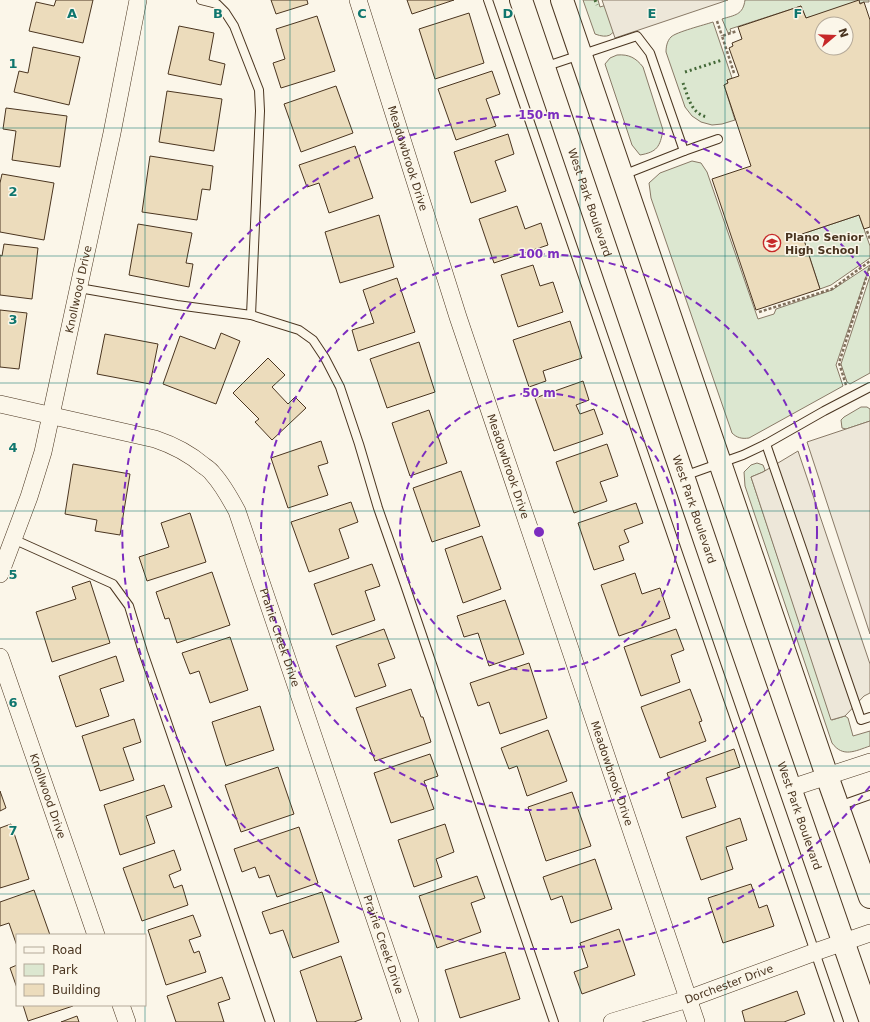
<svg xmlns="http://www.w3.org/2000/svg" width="870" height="1022" viewBox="0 0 870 1022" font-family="'DejaVu Sans',sans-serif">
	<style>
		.green { fill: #dce7d0; stroke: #887966 }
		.parking { fill: #ede7d9; stroke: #887966 }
		.building { fill: #ecdcbc; stroke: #4a3520; fill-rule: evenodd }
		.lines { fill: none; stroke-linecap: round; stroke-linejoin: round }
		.service-casing { stroke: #4a3520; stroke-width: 10 }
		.minor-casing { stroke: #4a3520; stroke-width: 18 }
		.secondary-casing { stroke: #4a3520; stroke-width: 24 }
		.path { stroke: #7f6f5c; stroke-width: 2.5; stroke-dasharray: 3 2; stroke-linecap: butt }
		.service { stroke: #fbf6e9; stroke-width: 8 }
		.minor { stroke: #fbf6e9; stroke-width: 17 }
		.secondary { stroke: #fbf6e9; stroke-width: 22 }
		.hedge { stroke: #436837; stroke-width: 3; stroke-dasharray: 2 3; stroke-linecap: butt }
		.grid { fill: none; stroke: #0f766e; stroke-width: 1; stroke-opacity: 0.55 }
		.ring { fill: none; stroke: #7b2cbf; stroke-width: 2; stroke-dasharray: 7 5 }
		.labels { text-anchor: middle; stroke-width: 3; stroke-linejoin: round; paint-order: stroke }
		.street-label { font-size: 11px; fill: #4a3520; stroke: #fbf6e9 }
		.poi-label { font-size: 11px; font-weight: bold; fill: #4a3520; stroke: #fbf6e9; text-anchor: start }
		.grid-label { font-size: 13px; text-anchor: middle; font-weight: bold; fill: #0f766e; stroke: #fbf6e9; stroke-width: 3; stroke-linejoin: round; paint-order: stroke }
		.centre { fill: #7b2cbf; stroke: #fbf6e9; stroke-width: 2 }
		.ring-label { font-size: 12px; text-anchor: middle; font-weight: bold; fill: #7b2cbf; stroke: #fbf6e9; stroke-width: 3; stroke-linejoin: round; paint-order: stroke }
	</style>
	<rect width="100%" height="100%" fill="#fbf6e9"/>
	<g class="green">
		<path d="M 583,0 L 598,0 L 600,7 L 616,2 C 616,17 621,44 595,34 Z"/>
		<path d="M 745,0 L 869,0 L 869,2 L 864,2 L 806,18 L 801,6 L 730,29 L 731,32 L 728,33 L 722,19 C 735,15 743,15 745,0 Z"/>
		<path d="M 713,22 L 732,78 L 727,80 L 728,83 L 724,85 L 735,120 L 722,124 L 712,125 L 701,122 L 692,116 L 685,107 L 666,52 C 666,47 667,41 671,37 C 676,32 704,25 713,22 Z"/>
		<path d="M 617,55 C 629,54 636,58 643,67 L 663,130 C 660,147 657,152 640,155 L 632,145 L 605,64 L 610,58 Z"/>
		<path d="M 692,161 L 701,163 L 707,172 L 758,319 L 774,314 L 776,309 L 832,290 L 870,265 L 836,365 L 843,386 L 749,438 C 742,439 737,438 732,433 L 651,198 L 649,183 L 660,173 Z"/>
		<polygon points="859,215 870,246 870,258 831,285 820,289 802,234"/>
		<polygon points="870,276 870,373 850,384 847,382 841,364"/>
		<polygon points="861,407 867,407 870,409 870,421 846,429 842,428 841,420 844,417"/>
		<path d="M 757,463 L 763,465 L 765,470 L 763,472 L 751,477 L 832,720 L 845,716 L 848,718 L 853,736 L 870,731 L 870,746 C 855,751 843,758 832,743 L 745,486 L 744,472 L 751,465 Z"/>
	</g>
	<g class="parking">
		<polygon points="602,0 728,0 615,38"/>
		<polygon points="870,421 870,634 807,442"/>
		<polygon points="798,451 870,664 870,693 864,696 845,716 831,720 751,477 763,472"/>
	</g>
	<g class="building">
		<polygon points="56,0 93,0 83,43 29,31 36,2 54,6"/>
		<polygon points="271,0 307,0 308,4 276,14"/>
		<polygon points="407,0 454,0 412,14"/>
		<path d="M 859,0 L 860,4 L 864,2 L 870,20 L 870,227 L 864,229 L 859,215 L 802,234 L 820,289 L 756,310 L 712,179 L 751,166 L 724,85 L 728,83 L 727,80 L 739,76 L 729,48 L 733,46 L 732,43 L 742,39 L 738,27 L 801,6 L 806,18 ZM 822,24 L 846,24 L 846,48 L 822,48 Z"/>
		<polygon points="469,13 484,63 435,79 419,29"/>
		<polygon points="317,16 335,71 281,88 273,63 285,59 276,29"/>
		<polygon points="179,26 214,33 209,60 225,64 221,85 168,74"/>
		<polygon points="33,47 80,57 69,105 14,92 19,71 28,73"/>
		<polygon points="492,71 500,94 486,99 496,126 456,140 438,89"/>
		<polygon points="336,86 353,133 301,152 284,104"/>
		<polygon points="167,91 222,99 214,151 159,142"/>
		<polygon points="6,108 67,116 60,167 12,160 16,131 3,129"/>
		<polygon points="508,134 514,154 495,161 506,191 471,203 454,152"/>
		<polygon points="355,146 373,198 329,213 319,183 307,187 299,165"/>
		<polygon points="150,156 213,166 210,190 202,189 197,220 142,212"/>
		<polygon points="2,174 54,183 44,240 0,232 0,183"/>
		<polygon points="517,206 525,229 541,223 548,245 494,263 479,219"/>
		<polygon points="379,215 394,267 340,283 325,232"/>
		<polygon points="138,224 192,233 186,263 193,264 189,287 129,275"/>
		<polygon points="4,244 38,248 32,299 0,295 0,255 2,256"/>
		<polygon points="533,265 540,286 553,282 563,312 518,327 501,275"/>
		<polygon points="397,278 415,332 358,351 352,330 374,323 363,290"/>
		<polygon points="0,310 27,313 19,369 0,367"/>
		<polygon points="570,321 582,358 543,371 546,381 529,387 513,340"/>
		<polygon points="221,333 240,341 216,404 163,384 180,336 215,349"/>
		<polygon points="105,334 158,344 150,384 97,374"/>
		<polygon points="419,342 435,392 387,408 370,359"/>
		<polygon points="268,358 285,375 272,387 288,404 295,397 306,408 272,440 255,422 259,419 233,393"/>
		<polygon points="583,381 589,400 576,405 580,414 594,409 603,434 554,451 535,398"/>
		<polygon points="429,410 447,463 410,476 392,423"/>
		<polygon points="321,441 328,463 318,466 328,495 288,508 271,458"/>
		<polygon points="607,444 618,476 600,482 607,501 574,513 556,462"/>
		<polygon points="73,464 130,474 120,535 95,531 97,520 65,514"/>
		<polygon points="461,471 480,526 432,542 413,488"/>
		<polygon points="351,502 358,522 339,529 349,558 309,572 291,522"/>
		<polygon points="636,503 643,523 624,530 629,542 619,546 624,560 594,570 578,523"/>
		<polygon points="190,513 206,562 147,581 139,557 169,547 161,523"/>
		<polygon points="482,536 501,589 463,603 445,549"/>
		<polygon points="372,564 380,586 365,591 375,620 332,635 314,584"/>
		<polygon points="212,572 230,625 177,643 169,618 165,619 156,592"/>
		<polygon points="635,573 642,594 660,588 670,618 619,636 601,585"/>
		<polygon points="90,581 110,643 52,662 36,612 76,599 72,587"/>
		<polygon points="505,600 524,654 489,666 478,633 464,637 457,616"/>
		<polygon points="384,629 395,658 378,664 386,686 355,697 336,646"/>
		<polygon points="676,629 684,650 671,655 680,682 641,696 624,647"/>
		<polygon points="230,637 248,690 210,703 199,671 190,674 182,653"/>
		<polygon points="116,656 124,681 100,689 109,716 76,727 59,676"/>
		<polygon points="529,663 547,718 500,734 489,702 478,706 470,683"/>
		<polygon points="411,689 421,717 423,717 431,742 375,761 356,708"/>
		<polygon points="690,689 702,721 699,722 706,741 660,758 641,707"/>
		<polygon points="260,706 274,750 226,766 212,722"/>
		<polygon points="134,719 141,742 123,748 134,780 100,791 82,736"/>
		<polygon points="548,730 567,781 527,796 517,766 509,769 501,748"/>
		<polygon points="734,749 740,767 706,778 716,807 682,818 667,773"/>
		<polygon points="430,754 438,776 424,781 434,809 391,823 374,773"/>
		<polygon points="278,767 294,814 241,832 225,785"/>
		<polygon points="164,785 172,807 146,816 155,843 120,855 104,805"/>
		<polygon points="0,791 6,808 0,811"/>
		<polygon points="572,792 591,846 546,861 528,807"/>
		<polygon points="740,818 747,840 726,847 733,869 701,880 686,837"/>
		<polygon points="11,824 29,879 0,888 0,828"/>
		<polygon points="445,824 454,852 436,859 442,877 414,887 398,840"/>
		<polygon points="299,827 318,883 277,897 269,875 259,878 255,867 242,872 234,849"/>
		<polygon points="174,850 181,870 169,875 174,888 182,885 188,905 142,921 123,868"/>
		<polygon points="595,859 612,909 571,923 562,896 551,900 543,877"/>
		<polygon points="477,876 485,898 471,903 481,932 437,948 419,896"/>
		<polygon points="751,884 759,908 767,905 774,926 723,943 708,898"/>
		<polygon points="34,890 50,935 17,935 17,946 9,923 0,926 0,902"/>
		<polygon points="322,892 339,942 293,958 283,930 270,934 262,912"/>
		<polygon points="193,915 201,936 189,940 194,953 199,951 206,972 166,985 148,930"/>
		<polygon points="619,929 635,975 582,994 574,972 588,967 580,943"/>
		<polygon points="505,952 520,999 460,1018 445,970"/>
		<polygon points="341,956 362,1019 354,1022 317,1022 300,971"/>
		<polygon points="17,965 17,988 10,968"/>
		<polygon points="222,977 230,999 218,1003 224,1022 176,1022 167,996"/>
		<polygon points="797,991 805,1014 784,1022 745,1022 742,1011"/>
		<polygon points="23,1005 73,1005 73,1006 28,1021"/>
		<polygon points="77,1016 79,1022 61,1022"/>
	</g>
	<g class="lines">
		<defs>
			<g id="service">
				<polyline points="201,0 217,4 225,12 234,26 259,90 260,111 251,315"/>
				<polyline points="488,0 839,1022"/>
				<polyline points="544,67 637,36 650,53 684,151"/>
				<polyline points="623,175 684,151 718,139"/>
				<polyline points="79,288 177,305 251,315 299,330 313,340 325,358 340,387 359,444 378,508 405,585 554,1022"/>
				<polyline points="766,444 861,720 870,717"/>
				<polyline points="684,476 743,455 766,444 824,411 870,387"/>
				<polyline points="13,539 113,584 129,606 143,652 270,1022"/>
				<polyline points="839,806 870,795"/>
			</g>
			<g id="minor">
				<path id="s1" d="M 358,0 L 458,317 L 696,1022"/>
				<path id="s2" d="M 0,404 L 155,439 C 173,445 189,453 204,466 C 207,468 211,471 213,474 C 223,485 230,498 237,511 L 410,1022"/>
				<path id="s3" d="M 0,574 L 29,497 L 43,452 L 112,133 L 138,0"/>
				<path id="s4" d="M 0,657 L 96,935"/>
				<polyline points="791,788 870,762"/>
				<polyline points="121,1005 127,1022"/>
				<path id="s5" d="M 612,1022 L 688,999 L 815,952 L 870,933"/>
			</g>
			<g id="secondary">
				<path id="s6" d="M 521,0 L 734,626 L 870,1019"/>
				<polyline points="562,0 827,776 870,897"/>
			</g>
		</defs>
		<use href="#service" class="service-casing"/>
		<use href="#minor" class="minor-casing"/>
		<use href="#secondary" class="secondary-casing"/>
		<g class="path">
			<polyline points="717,21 722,36"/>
			<polyline points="734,73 722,36 737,31"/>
			<polyline points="867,231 870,239"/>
			<polyline points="759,312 832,289 870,261"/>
			<polyline points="846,385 839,363 870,266"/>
		</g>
		<use href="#service" class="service"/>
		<use href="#minor" class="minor"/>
		<use href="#secondary" class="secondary"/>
		<g class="hedge">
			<polyline points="595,0 597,5"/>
			<polyline points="685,72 722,60"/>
			<path d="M 683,83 C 688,96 691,114 707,117"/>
		</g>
	</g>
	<path class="grid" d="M 145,0 L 145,935M 290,0 L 290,1022M 435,0 L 435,1022M 580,0 L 580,1022M 725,0 L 725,1022M 0,128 L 870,128M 0,256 L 870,256M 0,383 L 870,383M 0,511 L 870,511M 0,639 L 870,639M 0,766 L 870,766M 0,894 L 870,894M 145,935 L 145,1005M 145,1005 L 145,1022"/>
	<g class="ring">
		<circle cx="539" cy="532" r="139"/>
		<circle cx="539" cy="532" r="278"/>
		<path d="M870 786A417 417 0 1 1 870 278"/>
	</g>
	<defs>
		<symbol id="school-ring" viewBox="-11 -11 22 22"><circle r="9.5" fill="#fbf6e9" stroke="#c62828" stroke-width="1.5"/><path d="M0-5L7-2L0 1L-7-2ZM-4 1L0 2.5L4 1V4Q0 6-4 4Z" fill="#c62828"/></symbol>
	</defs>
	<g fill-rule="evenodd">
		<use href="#school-ring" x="762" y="233" width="20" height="20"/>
	</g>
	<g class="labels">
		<g class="street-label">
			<text dy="4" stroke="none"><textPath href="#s1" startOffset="166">Meadowbrook Drive</textPath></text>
			<text dy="4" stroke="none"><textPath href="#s6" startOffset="214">West Park Boulevard</textPath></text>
			<text dy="4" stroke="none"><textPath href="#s3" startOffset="296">Knollwood Drive</textPath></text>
			<text dy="4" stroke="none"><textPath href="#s1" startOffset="490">Meadowbrook Drive</textPath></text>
			<text dy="4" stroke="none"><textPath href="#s6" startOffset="538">West Park Boulevard</textPath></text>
			<text dy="4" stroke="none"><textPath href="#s2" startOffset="405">Prairie Creek Drive</textPath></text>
			<text dy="4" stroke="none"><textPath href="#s1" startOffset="814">Meadowbrook Drive</textPath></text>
			<text dy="4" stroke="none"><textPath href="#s4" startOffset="147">Knollwood Drive</textPath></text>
			<text dy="4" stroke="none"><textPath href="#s6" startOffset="862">West Park Boulevard</textPath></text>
			<text dy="4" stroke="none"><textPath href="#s2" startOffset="729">Prairie Creek Drive</textPath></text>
			<text dy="4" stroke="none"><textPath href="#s5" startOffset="123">Dorchester Drive</textPath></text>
		</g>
		<g class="poi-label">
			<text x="785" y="241">Plano Senior<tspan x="785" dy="13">High School</tspan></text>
		</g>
	</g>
	<g class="grid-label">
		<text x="72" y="18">A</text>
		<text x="218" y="18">B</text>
		<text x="362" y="18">C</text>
		<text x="508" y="18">D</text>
		<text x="652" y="18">E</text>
		<text x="798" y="18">F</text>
		<text x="13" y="68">1</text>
		<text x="13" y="196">2</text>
		<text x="13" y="324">3</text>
		<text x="13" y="452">4</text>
		<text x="13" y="579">5</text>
		<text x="13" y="707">6</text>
		<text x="13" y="835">7</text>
	</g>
	<circle cx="539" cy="532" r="6" class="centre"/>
	<g class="ring-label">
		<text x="539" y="119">150 m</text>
		<text x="539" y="258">100 m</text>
		<text x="539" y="397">50 m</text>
	</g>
	<rect x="16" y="934" width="130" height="72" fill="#fbf6e9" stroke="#b4a999"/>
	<rect x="24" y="947" width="20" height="6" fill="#fbf6e9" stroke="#b4a999"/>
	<text x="52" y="954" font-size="12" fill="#4a3520">Road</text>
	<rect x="24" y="964" width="20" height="12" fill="#dce7d0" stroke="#b4a999"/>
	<text x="52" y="974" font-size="12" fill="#4a3520">Park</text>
	<rect x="24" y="984" width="20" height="12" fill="#ecdcbc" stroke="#b4a999"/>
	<text x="52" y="994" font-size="12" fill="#4a3520">Building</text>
	<g transform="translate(834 36) rotate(71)"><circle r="19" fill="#fbf6e9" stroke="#b4a999"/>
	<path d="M0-3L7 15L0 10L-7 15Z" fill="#c62828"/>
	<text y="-6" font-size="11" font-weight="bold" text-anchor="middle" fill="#4a3520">N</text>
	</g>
</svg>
